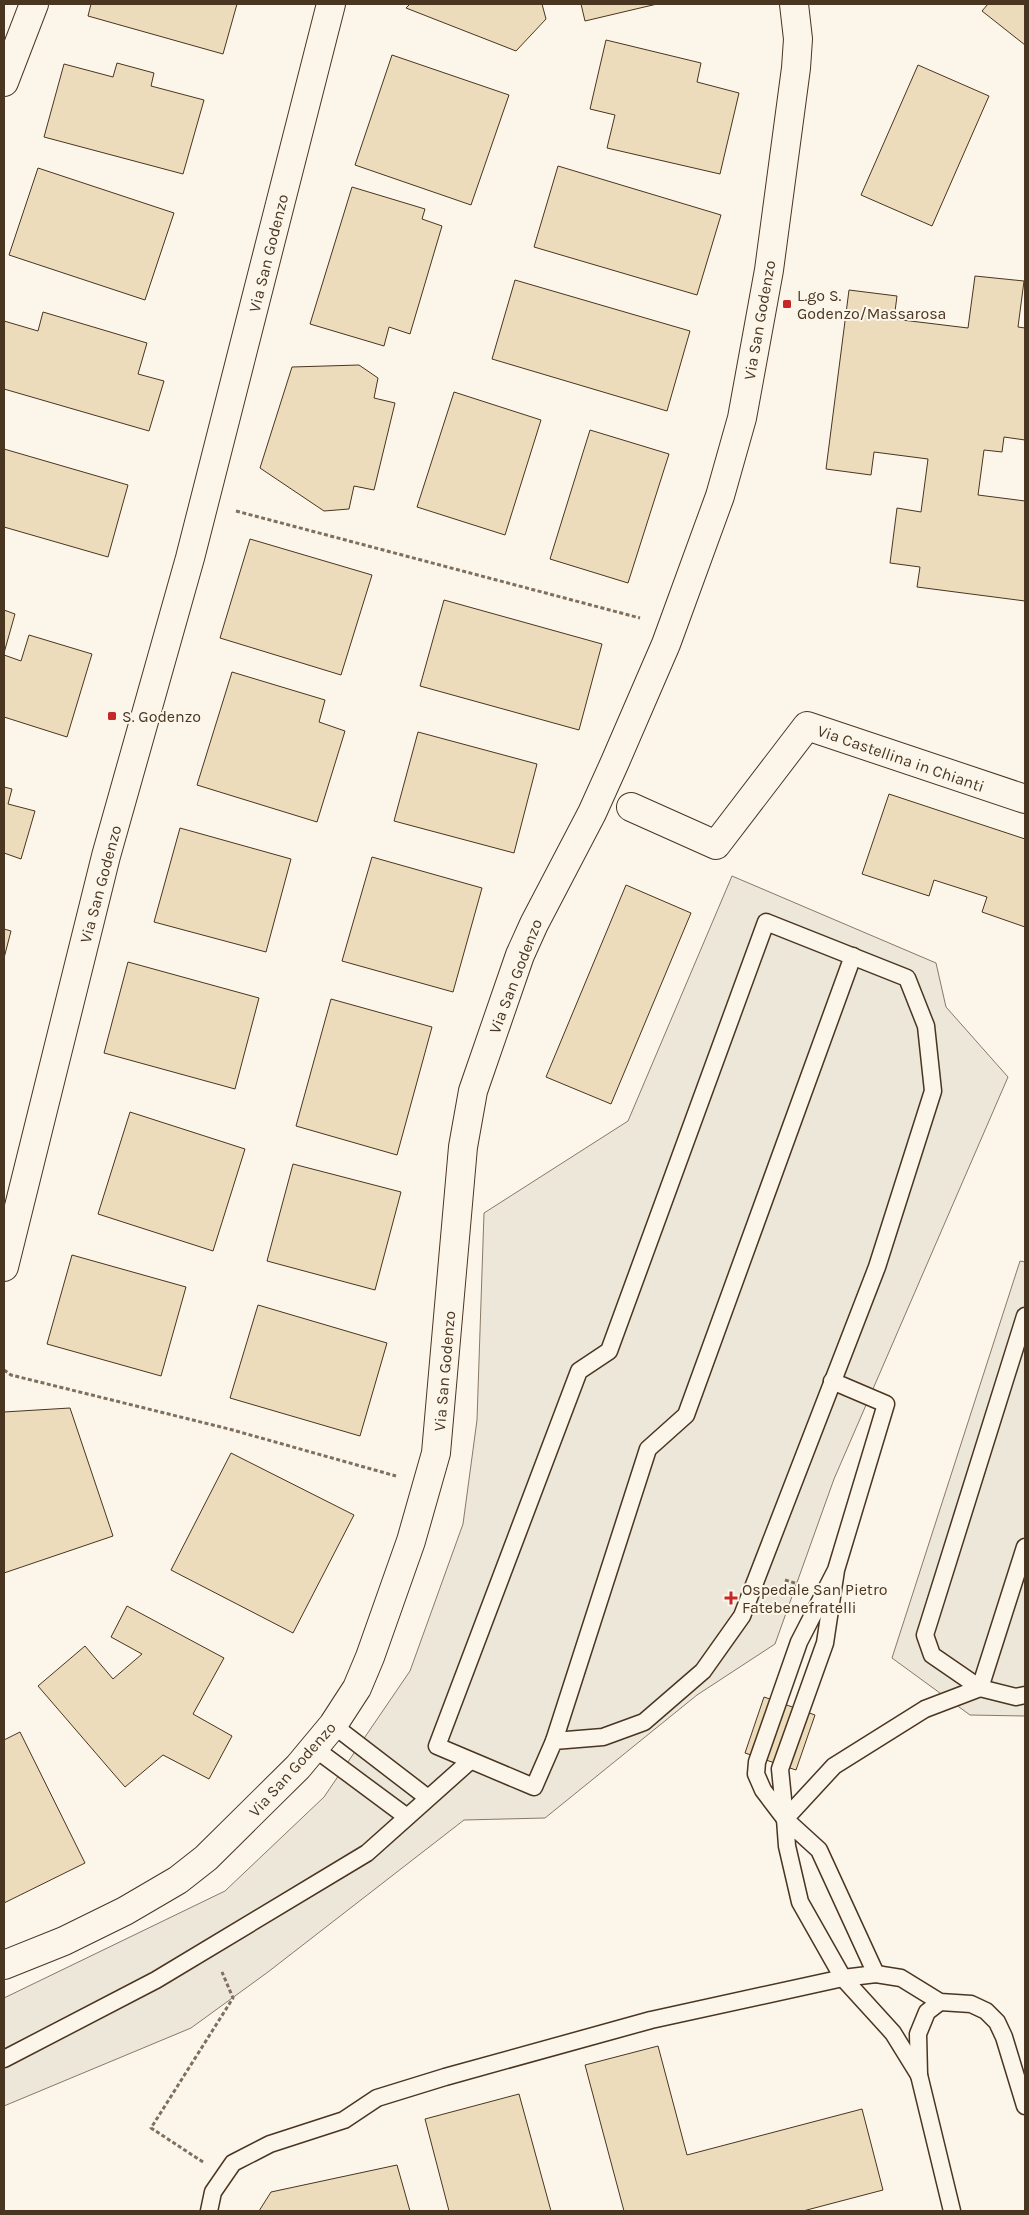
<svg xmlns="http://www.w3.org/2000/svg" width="1029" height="2215" viewBox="0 0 1029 2215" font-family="Karla,sans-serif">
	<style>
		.parking { fill: #ede7d9; stroke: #887966 }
		.building { fill: #ecdcbc; stroke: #4a3520 }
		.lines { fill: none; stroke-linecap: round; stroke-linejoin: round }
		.lane-casing { stroke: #4a3520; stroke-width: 19 }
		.street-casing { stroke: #4a3520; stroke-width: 30 }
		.path { stroke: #7f6f5c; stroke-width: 3; stroke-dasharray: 4 2.5; stroke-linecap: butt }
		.lane { stroke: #fbf6e9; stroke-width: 16 }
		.street { stroke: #fbf6e9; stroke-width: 28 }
		.poi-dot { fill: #c62828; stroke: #fbf6e9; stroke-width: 2 }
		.labels { text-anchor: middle; stroke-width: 4; stroke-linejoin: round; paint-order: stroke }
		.street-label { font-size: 16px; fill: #4a3520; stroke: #fbf6e9 }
		.poi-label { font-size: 16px; fill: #4a3520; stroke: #fbf6e9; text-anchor: start }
	</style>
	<rect width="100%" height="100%" fill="#fbf6e9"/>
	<g class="parking">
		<polygon points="732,876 936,963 946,1007 1008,1077 834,1479 775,1644 697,1695 545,1818 464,1820 268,1972 191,2028 4,2106 4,1998 225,1891 324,1797 410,1671 463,1524 477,1420 484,1213 628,1121"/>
		<polygon points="1020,1261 1025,1262 1025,1716 970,1715 892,1658"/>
	</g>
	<g class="building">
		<polygon points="91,4 237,4 223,54 88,16"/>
		<polygon points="410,4 542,4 546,19 516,51 406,8"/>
		<polygon points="581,4 657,4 585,21"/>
		<polygon points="988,4 1025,4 1025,45 982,11"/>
		<polygon points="606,40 701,63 697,82 739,93 720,174 607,148 615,115 590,109"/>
		<polygon points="392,55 509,95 471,205 355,165"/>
		<polygon points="117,63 154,73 151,86 204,100 183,174 44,137 64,64 113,77"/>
		<polygon points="918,65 989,96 932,226 861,195"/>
		<polygon points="558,166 721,215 697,295 534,247"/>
		<polygon points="38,168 174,213 145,300 9,255"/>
		<polygon points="352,187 425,209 422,219 442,226 410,334 389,327 384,346 310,324"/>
		<polygon points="975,276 1024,281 1018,327 1025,328 1025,440 1004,437 1002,452 984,450 978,495 1025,501 1025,601 917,587 920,567 890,563 897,508 921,512 928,459 874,452 871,475 826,469 849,290 897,296 894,319 968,328"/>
		<polygon points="515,280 690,331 667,411 492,359"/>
		<polygon points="43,312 147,343 138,374 164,381 149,431 4,389 4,321 38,331"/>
		<polygon points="359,365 378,378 374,398 395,403 374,490 354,486 349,509 324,511 260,468 292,367"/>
		<polygon points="454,392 541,420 505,535 417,507"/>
		<polygon points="590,430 669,454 628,583 550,559"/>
		<polygon points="4,449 128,485 108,557 4,527"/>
		<polygon points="250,539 372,575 341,675 220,638"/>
		<polygon points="444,600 602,644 579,730 420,686"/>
		<polygon points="4,610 15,614 4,653"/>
		<polygon points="29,635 92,654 67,737 4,717 4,655 21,661"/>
		<polygon points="232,672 325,700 319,722 345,731 317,822 197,785"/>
		<polygon points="418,732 537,764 514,853 394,821"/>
		<polygon points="4,787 12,789 8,804 35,811 21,859 4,853"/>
		<polygon points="889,794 1025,839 1025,927 982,912 987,897 934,880 929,896 862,874"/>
		<polygon points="180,828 291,859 266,952 154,922"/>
		<polygon points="372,857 482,888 453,992 342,961"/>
		<polygon points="626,885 691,913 611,1104 546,1077"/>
		<polygon points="4,929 11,931 4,958"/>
		<polygon points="128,962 259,998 235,1089 104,1053"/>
		<polygon points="331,999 432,1027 397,1155 296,1126"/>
		<polygon points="130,1112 245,1149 213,1251 98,1214"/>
		<polygon points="293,1164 401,1192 375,1290 267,1261"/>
		<polygon points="72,1255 186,1287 161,1376 47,1344"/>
		<polygon points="258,1305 387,1343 360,1436 230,1398"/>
		<polygon points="70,1408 113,1536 4,1573 4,1412"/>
		<polygon points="231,1453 354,1515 293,1633 171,1570"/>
		<polygon points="127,1606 224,1658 193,1714 232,1736 209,1779 163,1755 125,1787 38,1686 85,1646 113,1679 142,1654 111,1637"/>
		<polygon points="764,1697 815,1715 796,1770 745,1753"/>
		<polygon points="20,1732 85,1863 4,1903 4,1740"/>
		<polygon points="658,2046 687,2155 862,2109 883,2190 803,2211 624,2211 585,2065"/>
		<polygon points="519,2094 551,2211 449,2211 425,2119"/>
		<polygon points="397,2165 410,2211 259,2211 271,2192"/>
	</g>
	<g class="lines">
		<defs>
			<g id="lane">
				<polygon points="766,922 907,978 926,1026 933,1091 877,1267 742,1616 703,1671 644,1722 603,1737 554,1741 534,1787 437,1746 579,1371 609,1351"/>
				<polyline points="1025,1316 925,1635 932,1655 980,1688 1016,1697 1025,1695"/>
				<polyline points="832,1381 886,1404 836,1570 825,1643 780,1769 785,1819 763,1790 756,1774 757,1762 799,1642 836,1570"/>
				<polyline points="980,1688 1025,1547"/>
				<polyline points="333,1725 428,1798"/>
				<polyline points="554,1741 648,1449 686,1415 853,956"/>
				<polyline points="314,1748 407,1817"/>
				<polyline points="785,1819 834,1766 925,1709 980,1688"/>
				<polyline points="876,1974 819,1850 785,1819 787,1846 800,1902 843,1978 893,2033 919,2075"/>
				<polyline points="940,2002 927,2012 918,2034 919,2075 952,2211"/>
				<polyline points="4,2059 156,1980 367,1853 470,1761"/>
				<polyline points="209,2211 213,2192 233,2163 270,2144 344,2120 377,2098 445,2077 651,2020 843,1978 876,1974 901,1978 940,2002 971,2004 986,2011 997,2022 1004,2037 1025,2106"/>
			</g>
			<g id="street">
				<polyline points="4,82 34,4"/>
				<polyline points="631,807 716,845 807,726 1025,799"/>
				<polyline points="4,1267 106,856 190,558 331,4"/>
				<polyline points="4,1965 64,1941 125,1911 178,1880 206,1858 298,1767 333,1725 357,1688 370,1657 411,1541 436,1453 463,1147 473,1091 520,955 534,924 592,813 615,762 666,644 720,496 742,418 769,270 796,68 798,39 794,4"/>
			</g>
		</defs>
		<use href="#lane" class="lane-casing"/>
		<use href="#street" class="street-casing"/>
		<g class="path">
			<polyline points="236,511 640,618"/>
			<polyline points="4,1370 11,1375 229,1429 396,1476"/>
			<polyline points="785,1580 798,1584"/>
			<polyline points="203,2162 151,2128 233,1998 222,1972"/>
		</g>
		<use href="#lane" class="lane"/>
		<use href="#street" class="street"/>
	</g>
	<g class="poi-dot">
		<rect x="782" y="299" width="10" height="10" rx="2.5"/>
		<rect x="107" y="711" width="10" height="10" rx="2.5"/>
		<path d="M728.5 1590.5h5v5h5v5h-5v5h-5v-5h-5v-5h5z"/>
	</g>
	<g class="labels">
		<g class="street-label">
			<text transform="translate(268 253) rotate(-76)" y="6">Via San Godenzo</text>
			<text transform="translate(759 320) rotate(-80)" y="6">Via San Godenzo</text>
			<text transform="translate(901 758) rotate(19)" y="6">Via Castellina in Chianti</text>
			<text transform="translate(100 884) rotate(-75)" y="6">Via San Godenzo</text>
			<text transform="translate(515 976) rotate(-69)" y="6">Via San Godenzo</text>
			<text transform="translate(444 1371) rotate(-85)" y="6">Via San Godenzo</text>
			<text transform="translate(292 1769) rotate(-48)" y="6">Via San Godenzo</text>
		</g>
		<g class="poi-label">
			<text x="797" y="301">L.go S.<tspan x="797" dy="18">Godenzo/Massarosa</tspan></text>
			<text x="122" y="722">S. Godenzo</text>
			<text x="742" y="1595">Ospedale San Pietro<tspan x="742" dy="18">Fatebenefratelli</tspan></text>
		</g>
	</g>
	<rect width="1029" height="2215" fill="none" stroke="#4a3520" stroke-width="10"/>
</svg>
